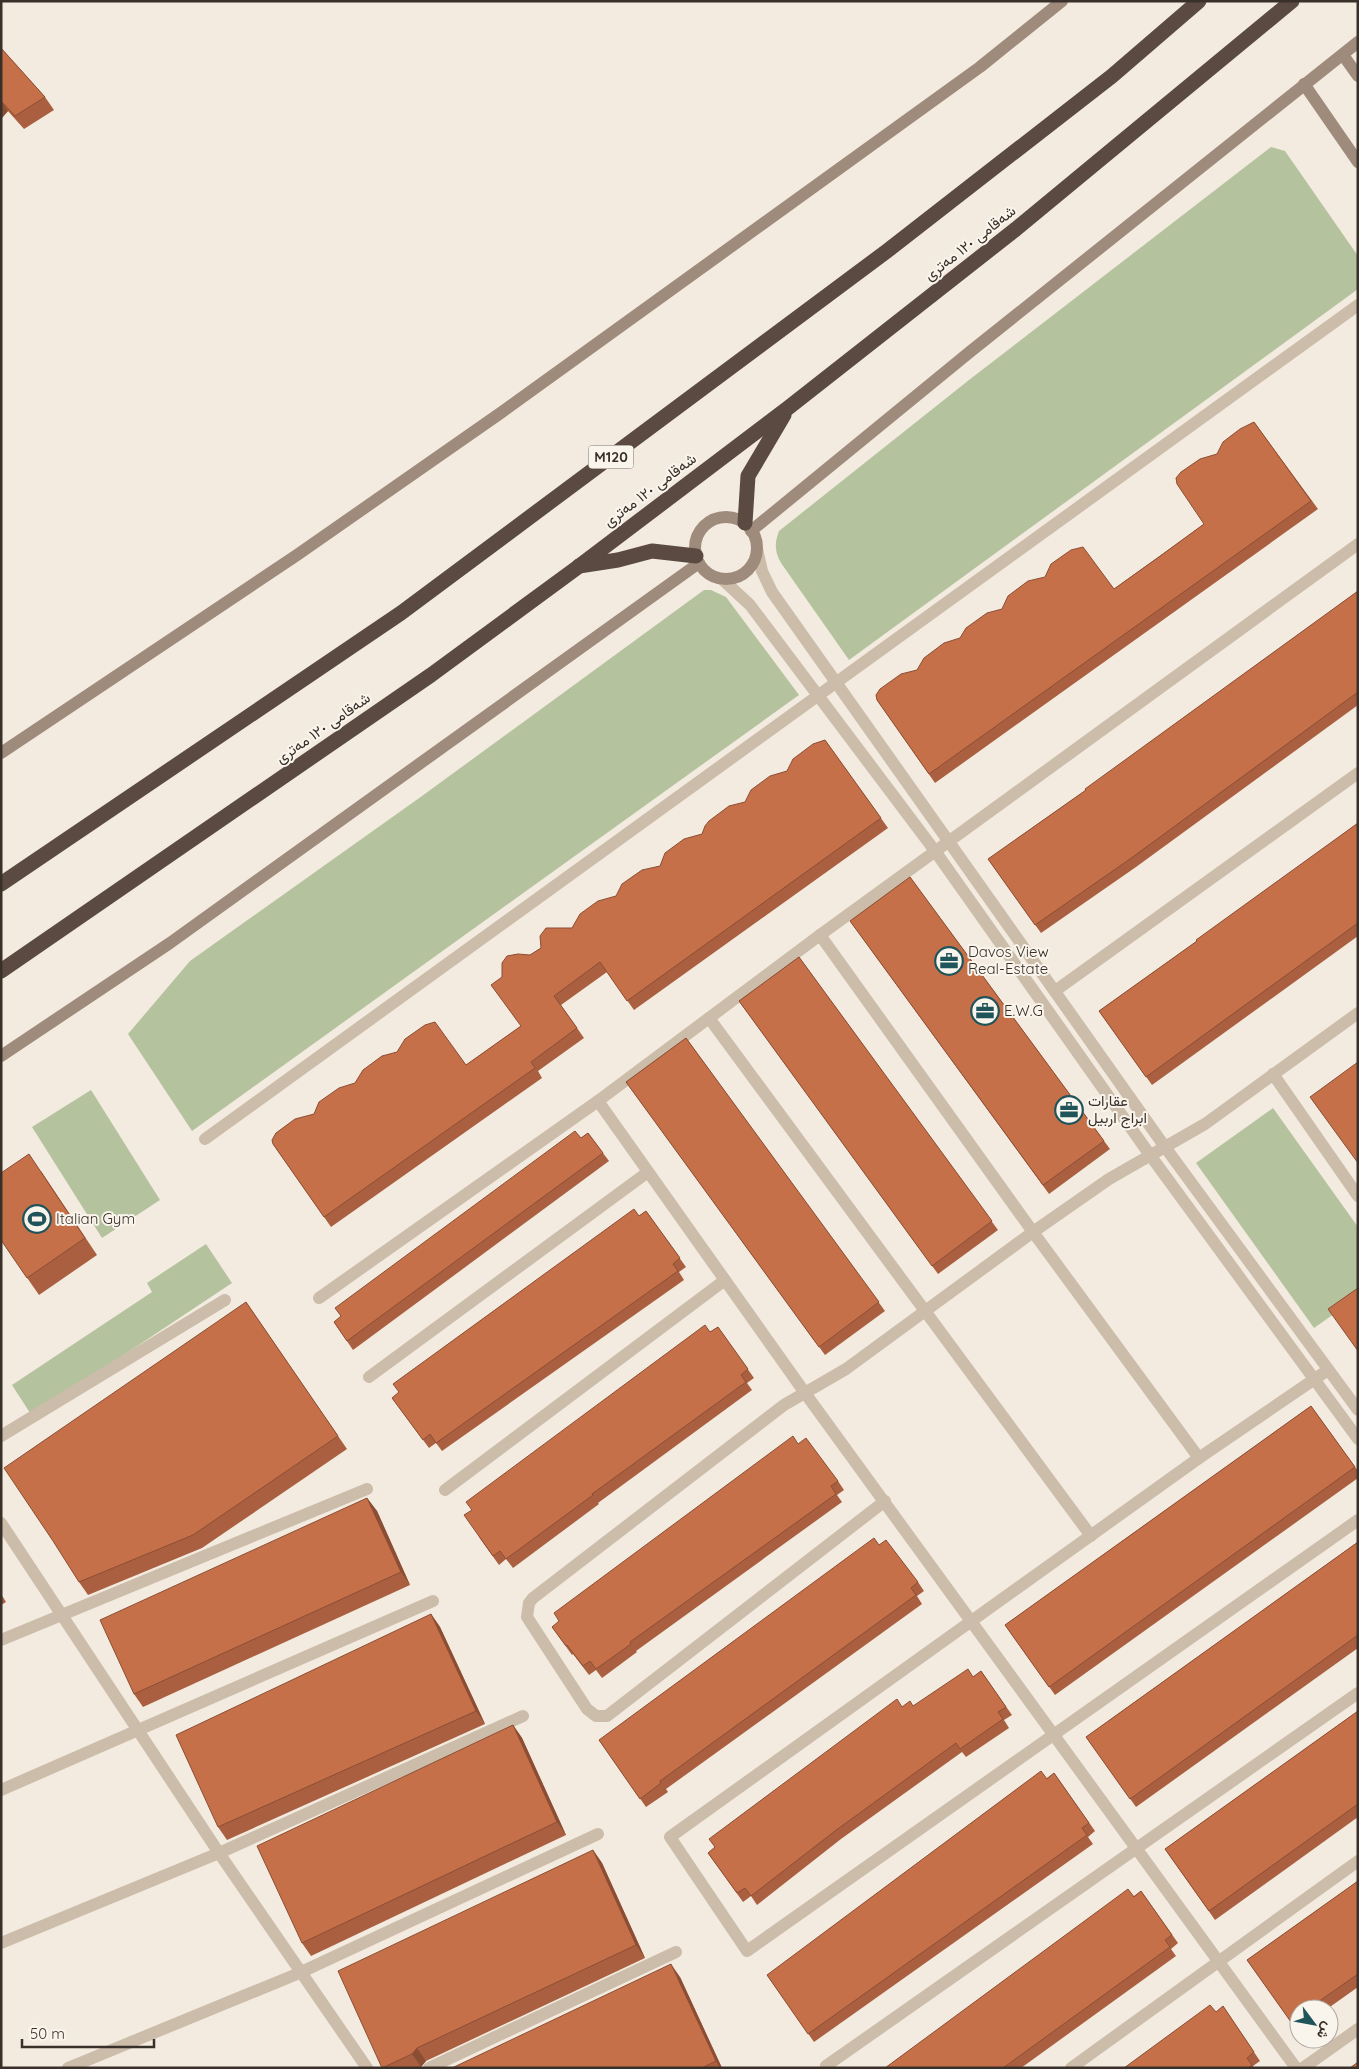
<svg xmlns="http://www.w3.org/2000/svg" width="1359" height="2069" viewBox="0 0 1359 2069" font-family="Quicksand,Vazirmatn,sans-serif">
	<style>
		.green { fill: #b4c39e }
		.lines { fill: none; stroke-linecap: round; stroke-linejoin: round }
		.street { stroke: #ccbcaa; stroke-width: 12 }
		.secondary { stroke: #9f8b7c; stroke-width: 12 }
		.highway { stroke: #5a4a41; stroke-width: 15 }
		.wall { fill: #aa6040 }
		.shaded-wall { fill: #8b4e34 }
		.building { fill: #c6704a; stroke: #8b4e34 }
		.labels { text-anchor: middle; stroke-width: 4; stroke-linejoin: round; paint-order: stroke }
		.shield { fill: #faf5ec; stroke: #736b64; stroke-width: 1 }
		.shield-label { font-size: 14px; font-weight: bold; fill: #39302a }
		.street-label { font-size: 15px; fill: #39302a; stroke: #faf5ec }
		.poi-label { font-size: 15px; fill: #39302a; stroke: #faf5ec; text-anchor: start }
	</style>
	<rect width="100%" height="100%" fill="#f3ebdf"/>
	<g class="green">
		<path d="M 1271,147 L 1285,151 L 1358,256 L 1358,289 L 849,660 L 781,563 C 775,552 774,544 779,531 L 969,380 Z"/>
		<polygon points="704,590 711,590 726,597 799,695 192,1131 128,1034 190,961 422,796"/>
		<polygon points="91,1090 160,1200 102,1238 32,1127"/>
		<polygon points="1273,1108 1358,1227 1358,1297 1314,1328 1196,1163"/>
		<polygon points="206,1244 232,1283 32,1416 12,1385 152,1292 147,1283"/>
	</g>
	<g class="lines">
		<g class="street">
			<polyline points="757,549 762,571 772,592 1165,1147 1358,1410"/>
			<polyline points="722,579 750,605 935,851 1150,1155 1358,1439"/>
			<polyline points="820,935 1033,1232 1199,1458"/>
			<polyline points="1055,991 1358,773"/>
			<polyline points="709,1018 1091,1536"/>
			<polyline points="1273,1074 1358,1196"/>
			<polyline points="598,1101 805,1393 1296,2068"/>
			<polyline points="205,1139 1358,305"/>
			<polyline points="319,1298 598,1101 820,935 1358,544"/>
			<polyline points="1328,1370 1199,1458 670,1837 747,1951 1358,1520"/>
			<polyline points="369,1377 648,1172"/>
			<polyline points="1,1436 225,1300"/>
			<polyline points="445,1490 725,1280"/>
			<polyline points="885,1501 607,1716 596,1716 587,1709 527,1617 529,1603 533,1598 784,1405 846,1369 1033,1232 1109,1179 1205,1124 1358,1013"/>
			<polyline points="1,1523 219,1853 367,2068"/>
			<polyline points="1,1640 367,1489"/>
			<polyline points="1,1790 433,1601"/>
			<polyline points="1,1943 219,1853 523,1716"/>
			<polyline points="68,2068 297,1974 598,1834"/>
			<polyline points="429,2068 676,1952"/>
			<polyline points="827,2068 826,2066 1358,1693"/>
			<polyline points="1071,2068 1358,1861"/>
			<polyline points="1303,2068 1358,2029"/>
		</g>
		<g class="secondary">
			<polyline points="1343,55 1358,76"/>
			<polyline points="1304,84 1358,162"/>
			<circle cx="726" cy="548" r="31"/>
			<polyline points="751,531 971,351 1358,42"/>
			<polyline points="1,753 297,555 502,412 980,67 1062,1"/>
			<polyline points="1,1056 170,943 699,563"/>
		</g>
		<g class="highway">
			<polyline points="745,523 748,476 784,415"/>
			<polyline points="579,566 618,560 652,551 696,556"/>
			<polyline points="1,884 401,613 887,251 1112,76 1199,1"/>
			<polyline points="1,971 431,675 578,567 788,408 1016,229 1292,1"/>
		</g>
	</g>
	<g class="wall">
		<polygon points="1,48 45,97 54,110 24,129 8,111 1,119"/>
		<polygon points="1254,422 1318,509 935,783 877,700 917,670 1114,589 1204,524 1217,454"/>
		<polygon points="1358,591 1358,705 1136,867 1041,933 988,859 1086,790"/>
		<polygon points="825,740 888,828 634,1010 607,972 561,1005 584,1038 538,1071 542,1078 331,1227 273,1144 314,1114 466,1065 521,1026 530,955 572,928 616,896 660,866 787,771"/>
		<polygon points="1358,823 1358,936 1152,1085 1099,1011 1197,941"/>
		<polygon points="910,877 1110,1149 1049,1194 850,921"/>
		<polygon points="799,957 998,1230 938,1274 739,1001"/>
		<polygon points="686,1038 885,1311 825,1355 626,1082"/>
		<polygon points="588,1133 609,1161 353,1350 334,1322"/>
		<polygon points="41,1171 97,1255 39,1295 1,1240"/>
		<polygon points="646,1211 686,1267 679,1272 684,1280 442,1451 436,1443 429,1448 392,1398"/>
		<polygon points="246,1302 347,1449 202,1548 88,1595 79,1582"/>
		<polygon points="718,1327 754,1378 747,1383 752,1390 598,1503 599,1504 513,1568 506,1559 499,1565 479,1537 710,1332"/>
		<polygon points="1311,1406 1358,1471 1358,1478 1055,1695 1005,1625"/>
		<polygon points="798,1444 838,1481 844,1490 837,1495 842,1502 636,1651 637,1652 602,1678 596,1670 589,1675 573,1654 572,1655 552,1627"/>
		<polygon points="367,1498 377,1511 410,1585 143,1707 134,1694"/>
		<polygon points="1358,1542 1358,1648 1136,1807 1086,1737"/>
		<polygon points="879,1545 918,1582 924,1591 917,1596 922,1604 666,1789 668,1792 646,1807 599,1740"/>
		<polygon points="1,1594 6,1602 1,1605"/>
		<polygon points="431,1614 440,1627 485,1724 227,1840 218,1827"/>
		<polygon points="981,1671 1012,1715 1004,1720 1009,1728 966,1757 962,1752 841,1839 757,1905 751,1896 743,1902 708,1853 902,1707 913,1706 973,1677"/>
		<polygon points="1358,1711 1358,1817 1215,1920 1165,1849"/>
		<polygon points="513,1725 522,1738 566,1835 311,1956 302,1943"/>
		<polygon points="1054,1773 1095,1831 1088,1837 1093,1844 814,2042 767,1975"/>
		<polygon points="593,1850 602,1863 645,1958 426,2061 421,2067 419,2068 382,2068"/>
		<polygon points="1358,1881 1358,1987 1327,2009 1299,2009 1299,2029 1297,2030 1247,1960"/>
		<polygon points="1141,1891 1178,1943 1171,1949 1176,1956 1021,2068 885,2068"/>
		<polygon points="680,1977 722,2068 452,2068"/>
		<polygon points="1223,2006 1260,2061 1253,2066 1254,2068 1124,2068 1216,2012"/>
	</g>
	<g class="shaded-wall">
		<polygon points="1,101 8,111 1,119"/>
		<polygon points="367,1498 377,1511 410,1585 401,1572"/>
		<polygon points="431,1614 440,1627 485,1724 476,1711"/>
		<polygon points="513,1725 522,1738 566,1835 557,1822"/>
		<polygon points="593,1850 602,1863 645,1958 636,1945"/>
		<polygon points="671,1964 680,1977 722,2068 720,2068 716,2061"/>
		<polygon points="417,2048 426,2061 421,2067 412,2054"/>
	</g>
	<g class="building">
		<polygon points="1,48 45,97 15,116 1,101"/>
		<polygon points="1254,422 1311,501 929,774 877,700 876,695 880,689 901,674 917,670 924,658 944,643 960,638 966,628 987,613 1002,609 1008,596 1028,581 1045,577 1051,564 1071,550 1083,547 1114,589 1163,554 1204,524 1177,484 1176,478 1181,472 1200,459 1217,454 1223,442 1240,429"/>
		<polygon points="1358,591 1358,692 1130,859 1035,925 988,859 1086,790 1085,789"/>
		<polygon points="825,740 881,818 627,1001 600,962 554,996 577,1028 531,1062 535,1068 324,1217 273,1144 272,1140 276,1133 295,1119 314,1114 319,1102 339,1088 355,1083 363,1070 382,1056 397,1052 405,1039 425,1025 435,1022 466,1065 521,1026 491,985 502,977 502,963 507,956 518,954 530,955 541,948 540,936 546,928 572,928 580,914 598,901 616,896 622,884 642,870 660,866 665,853 684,839 702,834 705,826 709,821 729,806 745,802 751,790 770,776 787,771 793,759 813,744"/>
		<polygon points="1358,823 1358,923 1146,1077 1099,1011 1197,941 1196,940"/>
		<polygon points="910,877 1104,1141 1043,1185 850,921"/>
		<polygon points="799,957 992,1221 932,1266 739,1001"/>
		<polygon points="686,1038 879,1302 819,1347 626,1082"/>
		<polygon points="1358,1062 1358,1163 1310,1097"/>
		<polygon points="575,1131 581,1138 588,1133 603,1153 347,1341 334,1322 341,1316 335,1308"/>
		<polygon points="29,1154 85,1238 27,1278 1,1240 1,1173"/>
		<polygon points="634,1209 639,1216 646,1211 680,1258 673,1264 678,1271 436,1443 430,1434 423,1440 392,1398 399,1392 393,1384"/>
		<polygon points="1358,1288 1358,1351 1328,1309"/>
		<polygon points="246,1302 338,1436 193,1535 79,1582 53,1541 4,1468"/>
		<polygon points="705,1325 710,1332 718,1327 748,1369 741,1375 746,1382 592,1494 593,1495 506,1559 500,1551 493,1556 464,1515 472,1510 466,1502"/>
		<polygon points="1311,1406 1355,1467 1049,1687 1005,1625"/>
		<polygon points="793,1436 798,1444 806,1438 838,1481 831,1486 836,1494 630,1642 631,1644 596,1669 590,1661 583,1666 567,1645 566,1646 552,1627 559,1621 554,1613"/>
		<polygon points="367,1498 401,1572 134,1694 100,1620"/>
		<polygon points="874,1538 879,1545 886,1540 918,1582 911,1588 916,1595 660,1781 661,1783 640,1799 599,1740"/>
		<polygon points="1358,1542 1358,1635 1130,1799 1086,1737"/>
		<polygon points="431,1614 476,1711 218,1827 176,1735"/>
		<polygon points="968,1669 973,1677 981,1671 1006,1707 998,1712 1003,1719 960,1749 956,1743 835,1831 751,1896 745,1888 737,1893 708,1853 715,1847 709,1839 897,1699 902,1707 910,1701 913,1706"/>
		<polygon points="1358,1711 1358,1804 1209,1911 1165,1849"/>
		<polygon points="513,1725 557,1822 302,1943 257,1846"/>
		<polygon points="1041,1771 1047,1779 1054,1773 1089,1823 1082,1828 1087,1835 808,2034 767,1975"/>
		<polygon points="593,1850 636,1945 417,2048 412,2054 382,2068 338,1971"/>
		<polygon points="1358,1881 1358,1974 1308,2009 1299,2009 1299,2016 1291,2022 1247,1960"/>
		<polygon points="1128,1889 1134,1897 1141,1891 1172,1935 1165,1940 1170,1947 1003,2068 885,2068"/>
		<polygon points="671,1964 716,2061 702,2068 452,2068"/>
		<polygon points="1210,2005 1216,2012 1223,2006 1254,2052 1247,2058 1252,2065 1248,2068 1124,2068"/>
		<polygon points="1358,2062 1358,2068 1350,2068"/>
	</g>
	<defs>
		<symbol id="office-ring" viewBox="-11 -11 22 22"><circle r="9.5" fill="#faf5ec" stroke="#1f545b" stroke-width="1.5"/><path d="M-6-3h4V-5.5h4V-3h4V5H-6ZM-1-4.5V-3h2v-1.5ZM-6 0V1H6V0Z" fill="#1f545b"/></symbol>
		<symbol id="stadium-ring" viewBox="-11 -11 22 22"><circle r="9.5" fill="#faf5ec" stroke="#1f545b" stroke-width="1.5"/><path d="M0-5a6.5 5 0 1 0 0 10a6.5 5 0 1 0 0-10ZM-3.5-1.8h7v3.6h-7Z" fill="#1f545b"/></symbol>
	</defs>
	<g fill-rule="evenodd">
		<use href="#office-ring" x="933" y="945" width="32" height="32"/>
		<use href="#office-ring" x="969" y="995" width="32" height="32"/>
		<use href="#office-ring" x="1053" y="1094" width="32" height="32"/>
		<use href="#stadium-ring" x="21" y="1203" width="32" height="32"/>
	</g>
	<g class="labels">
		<rect class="shield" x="588.5" y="445.5" width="45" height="23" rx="4"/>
		<g class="shield-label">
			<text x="611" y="462">M120</text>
		</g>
		<g class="street-label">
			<text transform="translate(970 243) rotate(-38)" y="5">شەقامی ١٢٠ مەتری</text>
			<text transform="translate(650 490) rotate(-37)" y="5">شەقامی ١٢٠ مەتری</text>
			<text transform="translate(323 728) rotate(-35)" y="5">شەقامی ١٢٠ مەتری</text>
		</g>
		<g class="poi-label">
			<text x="968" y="957">Davos View<tspan x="968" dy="17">Real-Estate</tspan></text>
			<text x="1004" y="1016">E.W.G</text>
			<text x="1088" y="1106">عقارات<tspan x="1088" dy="17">ابراج اربیل</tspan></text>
			<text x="56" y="1224">Italian Gym</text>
		</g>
	</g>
	<rect width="1359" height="2069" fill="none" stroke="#39302a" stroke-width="5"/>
	<g transform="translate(1314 2024) rotate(122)"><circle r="24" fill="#faf5ec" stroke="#ada69e"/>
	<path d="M0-4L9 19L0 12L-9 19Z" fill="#1f545b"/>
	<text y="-8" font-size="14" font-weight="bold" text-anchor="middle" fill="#39302a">ش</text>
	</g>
	<path d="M22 2039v8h132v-8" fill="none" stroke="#39302a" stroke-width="2.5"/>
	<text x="30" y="2039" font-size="15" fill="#39302a" stroke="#faf5ec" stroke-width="4" paint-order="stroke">50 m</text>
</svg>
